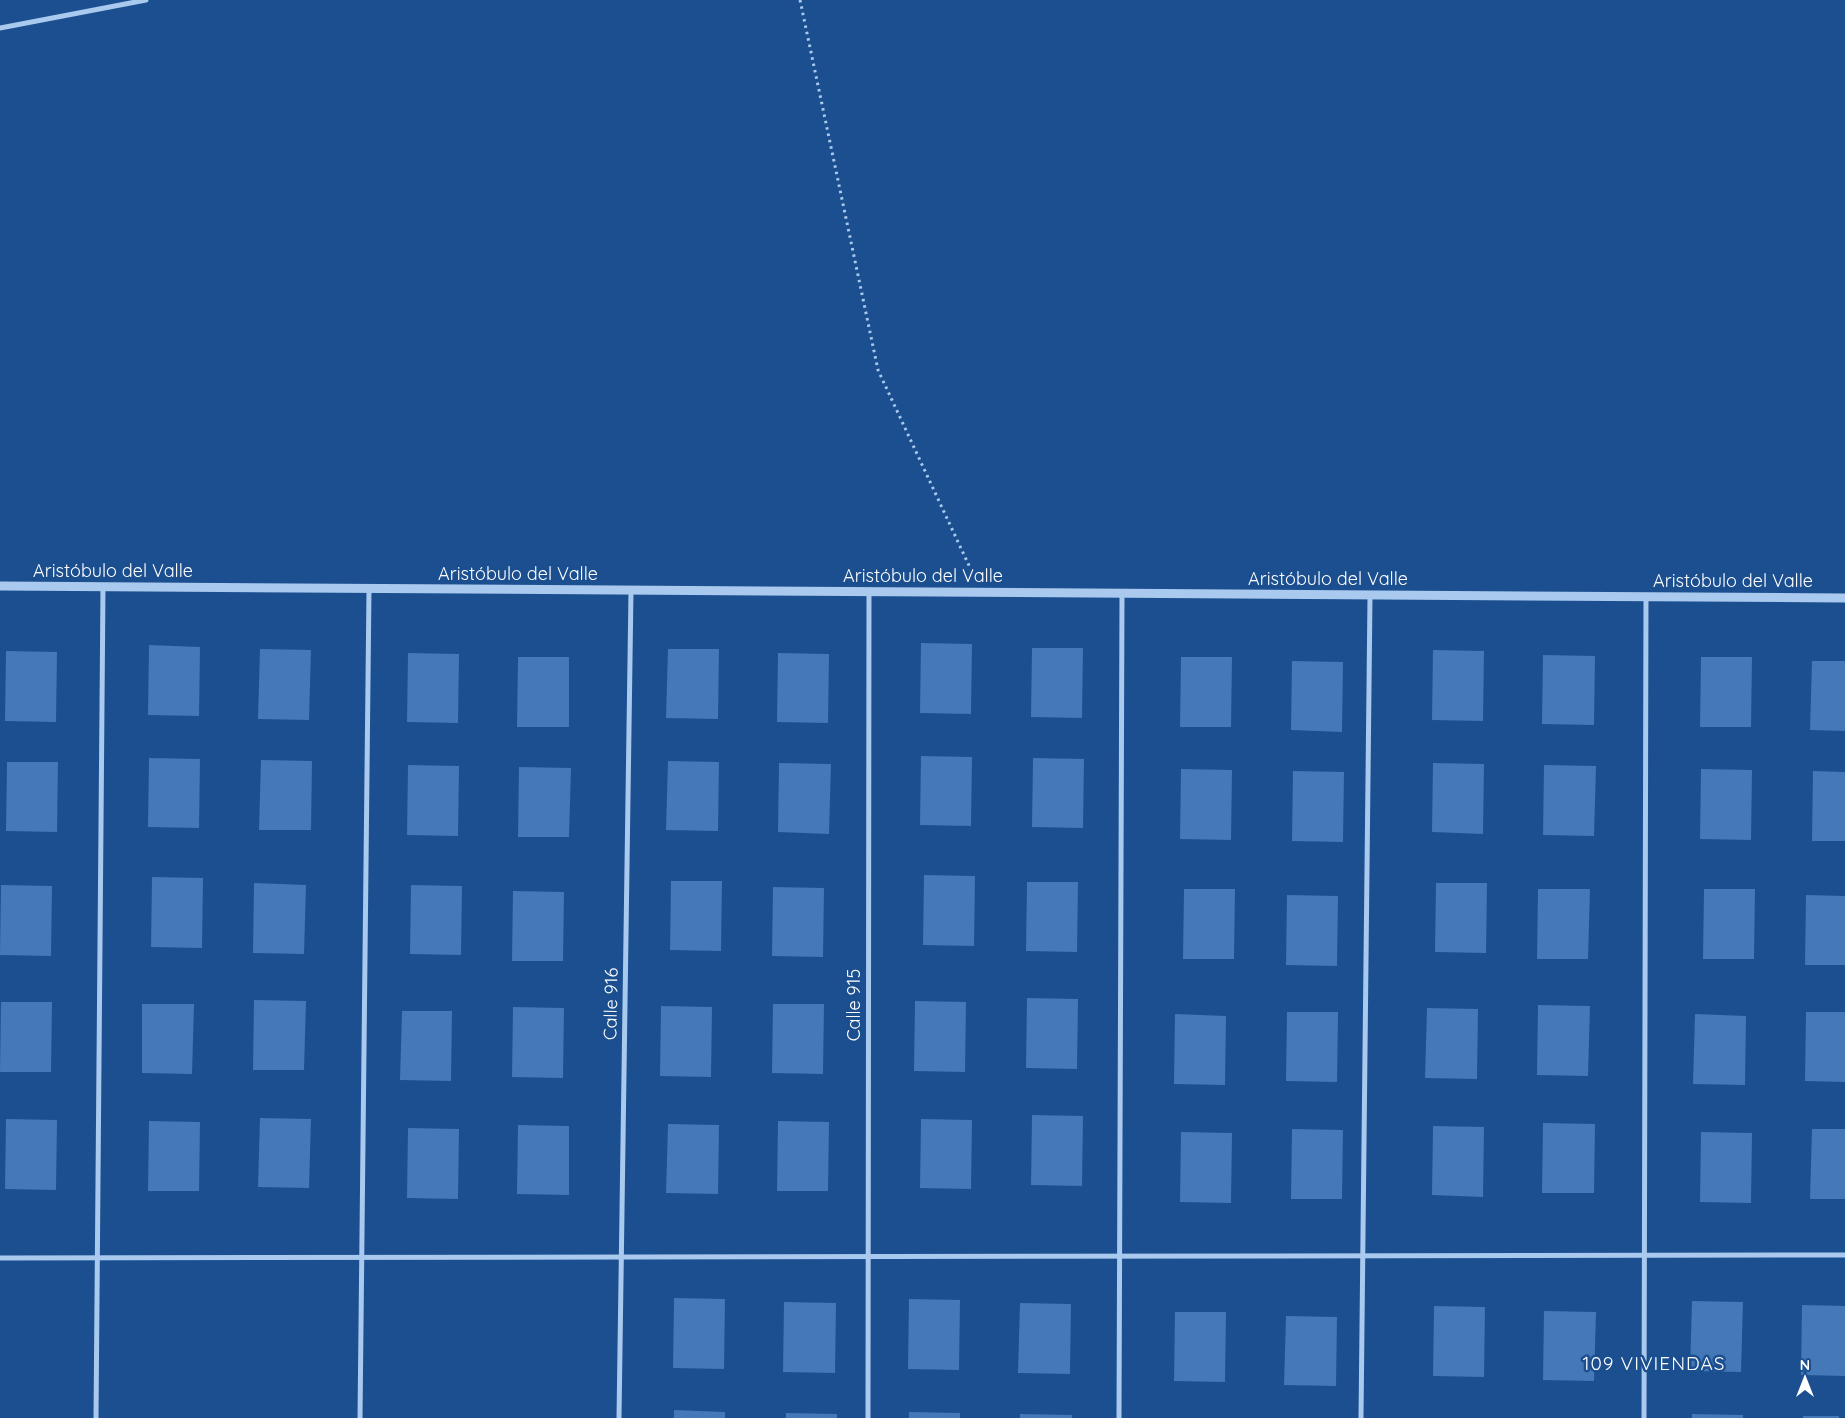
<svg xmlns="http://www.w3.org/2000/svg" width="1845" height="1418" viewBox="0 0 1845 1418" font-family="Quicksand,sans-serif">
	<style>
		.building { fill: #4478b7 }
		.lines { fill: none; stroke-linecap: round; stroke-linejoin: round }
		.path { stroke: #a9c9ee; stroke-width: 3; stroke-dasharray: 2.5 4; stroke-linecap: butt }
		.minor { stroke: #a9c9ee; stroke-width: 5 }
		.tertiary { stroke: #a9c9ee; stroke-width: 9 }
		.labels { text-anchor: middle; stroke-width: 5; stroke-linejoin: round; paint-order: stroke }
		.street-label { font-size: 18px; fill: #fff; stroke: #1b4f8f }
		.neighbourhood-label { font-size: 19px; letter-spacing: 1px; fill: #fff; stroke: #1b4f8f }
	</style>
	<rect width="100%" height="100%" fill="#1b4f8f"/>
	<g class="building">
		<polygon points="921,643 972,644 971,714 920,713"/>
		<polygon points="149,645 200,647 199,716 148,715"/>
		<polygon points="1032,648 1083,648 1082,718 1031,717"/>
		<polygon points="260,649 311,650 309,720 258,719"/>
		<polygon points="668,649 719,649 718,719 666,718"/>
		<polygon points="1433,650 1484,651 1483,721 1432,720"/>
		<polygon points="6,651 57,652 56,722 5,721"/>
		<polygon points="408,653 459,654 458,723 407,722"/>
		<polygon points="778,653 829,654 828,723 777,722"/>
		<polygon points="1543,655 1595,656 1594,725 1542,724"/>
		<polygon points="518,657 569,657 569,727 517,727"/>
		<polygon points="1181,657 1232,657 1231,727 1180,727"/>
		<polygon points="1701,657 1752,657 1751,727 1700,727"/>
		<polygon points="1292,661 1343,662 1342,732 1291,730"/>
		<polygon points="1812,661 1845,661 1845,731 1810,730"/>
		<polygon points="921,756 972,757 971,826 920,825"/>
		<polygon points="149,758 200,759 199,828 148,827"/>
		<polygon points="1033,758 1084,759 1083,828 1032,827"/>
		<polygon points="261,760 312,761 311,830 259,830"/>
		<polygon points="668,761 719,762 718,831 666,830"/>
		<polygon points="7,762 58,762 57,832 6,831"/>
		<polygon points="779,763 831,764 829,834 778,832"/>
		<polygon points="1433,763 1484,764 1483,834 1432,832"/>
		<polygon points="408,765 459,766 458,836 407,835"/>
		<polygon points="1544,765 1596,766 1594,836 1543,835"/>
		<polygon points="519,767 571,768 569,837 518,837"/>
		<polygon points="1181,769 1232,770 1231,840 1180,839"/>
		<polygon points="1701,769 1752,770 1751,840 1700,839"/>
		<polygon points="1293,771 1344,772 1343,842 1292,841"/>
		<polygon points="1813,771 1845,772 1845,841 1812,841"/>
		<polygon points="924,875 975,876 974,946 923,945"/>
		<polygon points="152,877 203,878 202,948 151,947"/>
		<polygon points="671,881 722,881 721,951 670,950"/>
		<polygon points="1027,882 1078,882 1077,952 1026,951"/>
		<polygon points="254,883 306,885 304,954 253,953"/>
		<polygon points="1436,883 1487,883 1486,953 1435,952"/>
		<polygon points="1,885 52,886 51,956 0,955"/>
		<polygon points="411,885 462,886 461,955 410,954"/>
		<polygon points="773,887 824,888 823,957 772,956"/>
		<polygon points="1184,889 1235,889 1234,959 1183,959"/>
		<polygon points="1538,889 1590,889 1588,959 1537,959"/>
		<polygon points="1704,889 1755,889 1754,959 1703,959"/>
		<polygon points="513,891 564,892 563,961 512,961"/>
		<polygon points="1287,895 1338,896 1337,966 1286,965"/>
		<polygon points="1806,895 1845,896 1845,965 1805,965"/>
		<polygon points="1027,998 1078,999 1077,1069 1026,1068"/>
		<polygon points="254,1000 306,1001 304,1070 253,1070"/>
		<polygon points="915,1001 966,1002 965,1072 914,1071"/>
		<polygon points="1,1002 52,1002 51,1072 0,1072"/>
		<polygon points="142,1004 194,1004 192,1074 142,1073"/>
		<polygon points="773,1004 824,1004 823,1074 772,1073"/>
		<polygon points="1538,1005 1590,1006 1588,1076 1537,1075"/>
		<polygon points="661,1006 712,1007 711,1077 660,1076"/>
		<polygon points="513,1007 564,1008 563,1078 512,1077"/>
		<polygon points="1427,1008 1478,1009 1477,1079 1425,1078"/>
		<polygon points="402,1011 452,1011 451,1081 400,1080"/>
		<polygon points="1287,1012 1338,1012 1337,1082 1286,1081"/>
		<polygon points="1806,1012 1845,1012 1845,1082 1805,1081"/>
		<polygon points="1175,1014 1226,1016 1225,1085 1174,1084"/>
		<polygon points="1695,1014 1746,1016 1745,1085 1693,1084"/>
		<polygon points="1032,1115 1083,1116 1082,1186 1031,1185"/>
		<polygon points="260,1118 311,1119 309,1188 258,1187"/>
		<polygon points="6,1119 57,1120 56,1190 5,1189"/>
		<polygon points="921,1119 972,1120 971,1189 920,1188"/>
		<polygon points="149,1121 200,1122 199,1191 148,1191"/>
		<polygon points="778,1121 829,1122 828,1191 777,1191"/>
		<polygon points="1543,1123 1595,1124 1594,1193 1542,1193"/>
		<polygon points="668,1124 719,1125 718,1194 666,1193"/>
		<polygon points="518,1125 569,1126 569,1195 517,1194"/>
		<polygon points="1433,1126 1484,1127 1483,1197 1432,1195"/>
		<polygon points="408,1128 459,1129 458,1199 407,1198"/>
		<polygon points="1292,1129 1343,1130 1342,1199 1291,1199"/>
		<polygon points="1812,1129 1845,1129 1845,1199 1810,1199"/>
		<polygon points="1181,1132 1232,1133 1231,1203 1180,1202"/>
		<polygon points="1701,1132 1752,1133 1751,1203 1700,1202"/>
		<polygon points="674,1298 725,1299 724,1369 673,1368"/>
		<polygon points="909,1299 960,1300 959,1370 908,1369"/>
		<polygon points="1692,1301 1743,1302 1741,1372 1690,1371"/>
		<polygon points="784,1302 836,1303 835,1373 783,1372"/>
		<polygon points="1020,1303 1071,1304 1070,1374 1018,1373"/>
		<polygon points="1802,1305 1845,1306 1845,1376 1801,1375"/>
		<polygon points="1434,1306 1485,1307 1484,1377 1433,1376"/>
		<polygon points="1544,1311 1596,1312 1594,1381 1543,1380"/>
		<polygon points="1175,1312 1226,1312 1225,1382 1174,1381"/>
		<polygon points="1286,1316 1337,1317 1336,1386 1284,1385"/>
		<polygon points="674,1410 725,1412 725,1418 674,1418"/>
		<polygon points="909,1412 960,1413 960,1418 909,1418"/>
		<polygon points="786,1413 837,1414 837,1418 786,1418"/>
		<polygon points="1020,1414 1072,1415 1072,1418 1020,1418"/>
		<polygon points="1692,1414 1743,1415 1743,1418 1692,1418"/>
		<rect x="1803" y="1416" width="36" height="2"/>
	</g>
	<g class="lines">
		<polyline class="path" points="800,0 878,370 972,572"/>
		<g class="minor">
			<polyline points="0,28 146,0"/>
			<polyline points="0,1258 1845,1255"/>
			<polyline points="96,1418 103,587"/>
			<polyline points="360,1418 369,589"/>
			<polyline points="619,1418 631,591"/>
			<polyline points="868,1418 869,592"/>
			<polyline points="1119,1418 1122,594"/>
			<polyline points="1361,1418 1370,596"/>
			<polyline points="1644,1418 1646,597"/>
		</g>
		<polyline class="tertiary" points="0,586 1845,598"/>
	</g>
	<g class="labels">
		<g class="street-label">
			<text x="113" y="577">Aristóbulo del Valle</text>
			<text x="518" y="580">Aristóbulo del Valle</text>
			<text x="923" y="582">Aristóbulo del Valle</text>
			<text x="1328" y="585">Aristóbulo del Valle</text>
			<text x="1733" y="587">Aristóbulo del Valle</text>
			<text transform="translate(611 1004) rotate(-89)" y="6">Calle 916</text>
			<text transform="translate(854 1005) rotate(-90)" y="6">Calle 915</text>
		</g>
		<g class="neighbourhood-label">
			<text x="1654" y="1370">109 VIVIENDAS</text>
		</g>
	</g>
	<g transform="translate(1805 1378)" stroke="#1b4f8f" stroke-width="4" paint-order="stroke">
	<path d="M0-4L9 19L0 12L-9 19Z" fill="#ffffff"/>
	<text y="-8" font-size="14" font-weight="bold" text-anchor="middle" fill="#ffffff">N</text>
	</g>
</svg>
